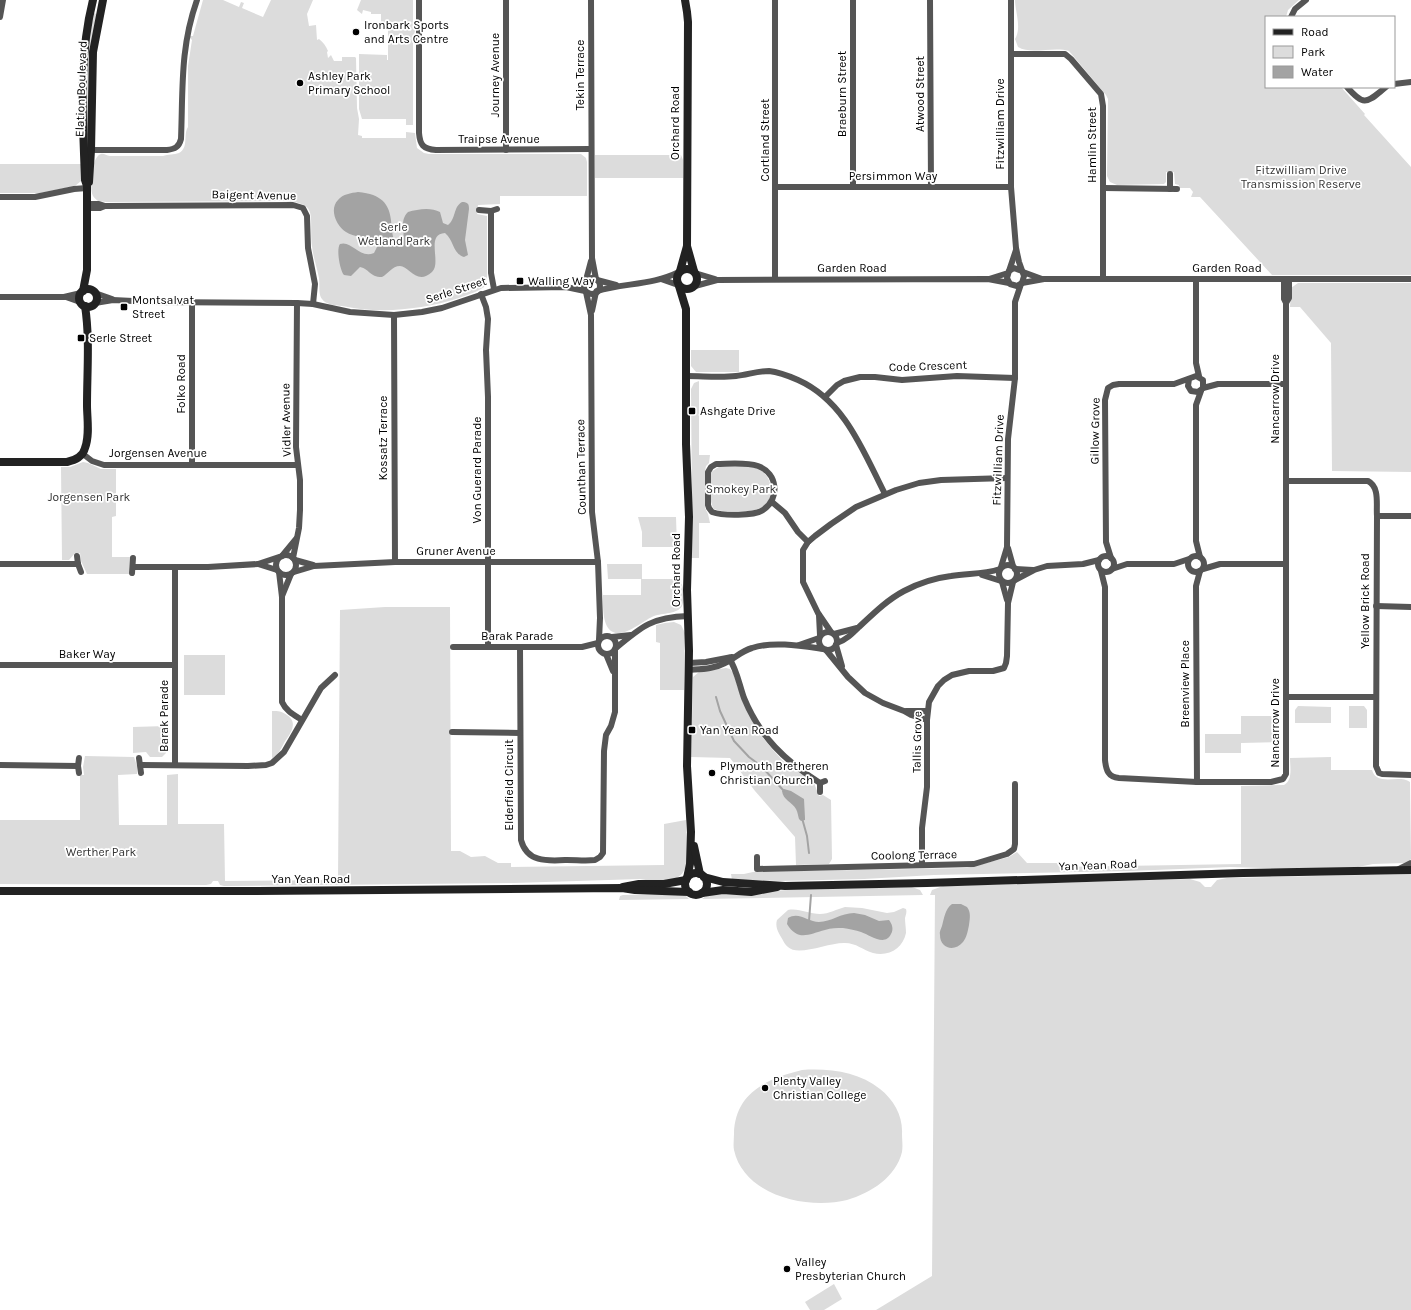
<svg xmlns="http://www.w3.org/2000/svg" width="1411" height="1310" viewBox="0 0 1411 1310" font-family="Karla,sans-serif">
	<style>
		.green { fill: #dcdcdc }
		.water { fill: #a3a3a3 }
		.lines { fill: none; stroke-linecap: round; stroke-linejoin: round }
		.stream { stroke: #a3a3a3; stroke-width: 2 }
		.street { stroke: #555; stroke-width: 6 }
		.secondary { stroke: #222; stroke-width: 8 }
		.poi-dot { fill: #000; stroke: #fff; stroke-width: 1.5 }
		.labels { text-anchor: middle; stroke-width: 3.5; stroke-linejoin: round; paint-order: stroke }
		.poi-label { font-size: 12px; fill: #000; stroke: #fff; text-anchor: start }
		.street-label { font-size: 12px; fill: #000; stroke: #fff }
		.park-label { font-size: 12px; fill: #333; stroke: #fff }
	</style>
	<rect width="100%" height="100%" fill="#fff"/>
	<g class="green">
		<path d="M 203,0 L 223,0 L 239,7 L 241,2 L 244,3 L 242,8 L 263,17 L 271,0 L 313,0 L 307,14 L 309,26 L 316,25 L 317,40 L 319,39 C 323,42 326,46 328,51 L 327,52 L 328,58 L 331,55 L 334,61 L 342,61 L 342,57 L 355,57 L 356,58 L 357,108 L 359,119 L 358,135 L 362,136 L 362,138 L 406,138 L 406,132 L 415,133 L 417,148 L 424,153 L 429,154 L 581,154 L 586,158 L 587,162 L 587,196 L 500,196 L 500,204 L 478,205 L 477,214 L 487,216 L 487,278 L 484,287 C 477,292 467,295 459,298 C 421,310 380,314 342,306 C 335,305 326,305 322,299 C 318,294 320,285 319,278 C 317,267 313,257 312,246 C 309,212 320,202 278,201 L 106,202 L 98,201 C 96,199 94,198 93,196 C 89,189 91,157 101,154 C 104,153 106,156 110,156 L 163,156 C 168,154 174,155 179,153 C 189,148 183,134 188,127 L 188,66 L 192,40 L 190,38 L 190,36 L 193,36 Z"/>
		<polygon points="361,0 413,0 413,27 415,31 413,38 413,125 406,125 406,119 362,119 359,109 359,54 387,55 387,60 388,60 388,25 406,24 406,22 381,22 381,14 371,14 371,12 363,10 362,14 357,10"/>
		<path d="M 1015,0 L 1299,0 L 1288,10 L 1286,17 L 1266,17 L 1266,87 L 1341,87 L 1365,114 L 1364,115 L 1411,167 L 1411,275 L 1272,275 L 1200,197 L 1191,197 L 1193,192 L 1190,188 L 1179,188 L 1179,185 L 1175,184 L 1174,172 L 1166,172 L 1166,182 L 1164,184 L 1117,185 L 1110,182 L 1107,176 L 1108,99 L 1106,95 L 1069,51 C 1054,46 1031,55 1018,47 L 1015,39 C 1022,28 1015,11 1015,0 Z"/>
		<polygon points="94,13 96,14 89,132 87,137 85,119 86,52"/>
		<polygon points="595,155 681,155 683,160 683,178 595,178"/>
		<polygon points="0,164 82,164 81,181 75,186 40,193 0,193"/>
		<polygon points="1298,283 1411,283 1411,472 1332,471 1331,343 1300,307 1290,307 1291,288"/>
		<polygon points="691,350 739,350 739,372 696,372 691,366"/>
		<polygon points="699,381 699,455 710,455 709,463 706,466 705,471 705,508 708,514 710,523 699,523 699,558 691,558 692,507 691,389 694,383"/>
		<polygon points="83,462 88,463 101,469 116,469 116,516 112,517 112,557 130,557 129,574 87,574 81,561 80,553 75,553 69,560 62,560 61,467 70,467"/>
		<path d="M 719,467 C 729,467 747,465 756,468 C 773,474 777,499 761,508 C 753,512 744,511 736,511 C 729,511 721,512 714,509 C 709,503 709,481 711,473 C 713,470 716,469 719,467 Z"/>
		<polygon points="638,517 676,517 677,547 642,547 642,532"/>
		<path d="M 607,564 L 642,564 L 642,579 L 681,579 C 681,583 682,584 683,588 C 685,592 684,602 682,606 C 678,614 662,613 654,616 C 644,620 624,638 613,632 C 602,627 603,606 603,595 L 641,595 L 641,579 L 608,579 Z"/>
		<path d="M 385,607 L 450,607 L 451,851 L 460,851 L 471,857 L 485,856 L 498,863 L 511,863 L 511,867 L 664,865 L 664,824 L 686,820 C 688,864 695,889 640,879 L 514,883 L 224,886 L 220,885 L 218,881 L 213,881 L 211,884 L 206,885 L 0,884 L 0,820 L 80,820 L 80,775 L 84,775 L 83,767 L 85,756 L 134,757 L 137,766 L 137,774 L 118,775 L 119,825 L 167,825 L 167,775 L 178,774 L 178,824 L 224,824 L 225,881 L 338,880 L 340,610 Z"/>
		<polygon points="674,622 681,625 685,633 684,690 660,690 660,643 656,642 656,625 665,623"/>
		<rect x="184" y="655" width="41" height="40"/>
		<polygon points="726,668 730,669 733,673 743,702 759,733 773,750 783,761 814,783 819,796 823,795 831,800 832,859 829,864 796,865 795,837 755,791 730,758 691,757 693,677 699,672"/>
		<polygon points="1298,706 1331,707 1331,723 1295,723 1295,710"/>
		<polygon points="1349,706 1364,706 1367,710 1367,728 1349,728"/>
		<path d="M 272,711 C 279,711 281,711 287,715 C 299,723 290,734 284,743 C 281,749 278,755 272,758 Z"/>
		<polygon points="1241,716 1277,716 1277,742 1241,743 1241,753 1205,753 1205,734 1241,734"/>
		<polygon points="166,726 166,753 162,757 150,757 146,752 133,753 133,727"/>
		<path d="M 1331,757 L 1331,770 L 1372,770 C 1377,787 1399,774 1410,782 L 1411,859 L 1409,862 L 1404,863 L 1373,864 L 1353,868 L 1295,869 L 1230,867 L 1130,871 L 934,875 L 864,879 L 781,881 L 732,880 L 731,874 L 744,874 L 753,872 L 967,868 L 1009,857 L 1017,852 L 1027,863 L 1060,863 L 1060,867 L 1241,864 L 1241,786 L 1284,785 C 1293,780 1290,767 1290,758 Z"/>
		<polygon points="1411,874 1411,1310 876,1310 932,1276 935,895 930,895 932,890 943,886 1190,879 1200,882 1205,887 1211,887 1217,880 1227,878"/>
		<polygon points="912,887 920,890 923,895 702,899 707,895 788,890"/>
		<polygon points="677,894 685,895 689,899 619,900 620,896 623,895"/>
		<path d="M 845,907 L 862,908 L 887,913 L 894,912 L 903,908 L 906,909 C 907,912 906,914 905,918 C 905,923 906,928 906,933 C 903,948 889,957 873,953 C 863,950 856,943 845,943 C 830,942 798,957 788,947 C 785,945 783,940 781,937 C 778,932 775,926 777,920 L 788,910 C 799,908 809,914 820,914 C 829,914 837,909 845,907 Z"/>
		<path d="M 802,1070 C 829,1068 859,1072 880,1089 C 894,1100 903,1116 902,1134 C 902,1139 903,1146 902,1152 C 896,1177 871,1193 847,1200 C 808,1210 744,1196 734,1150 C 733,1145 734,1139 734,1134 C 735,1093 766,1079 802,1070 Z"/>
		<polygon points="834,1284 842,1299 824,1310 810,1310 805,1302"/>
	</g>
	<g class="water">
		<path d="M 358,192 C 407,196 382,237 400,246 L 402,245 C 407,233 398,222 408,212 C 418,209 431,207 440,212 L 443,223 L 448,225 C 456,219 453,207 462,202 C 468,202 469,204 469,209 L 465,240 L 468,255 L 464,257 C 452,253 454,240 445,233 C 425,234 442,263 432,272 C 417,286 409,266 400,266 C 392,266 388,274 382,277 C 369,277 370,269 360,267 L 351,276 L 344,275 C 340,271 336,249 340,244 C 352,240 359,259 374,253 L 377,247 L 376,241 L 373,239 C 365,237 354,237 346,232 C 336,226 329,209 338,200 C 343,194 351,193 358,192 Z"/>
		<path d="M 784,789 L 791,791 L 804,799 L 805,818 L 805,820 L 801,821 L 799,819 C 798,816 798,813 796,809 C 792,802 783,800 782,791 Z"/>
		<path d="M 952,904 L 961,904 L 967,907 C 971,912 970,918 969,925 C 968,930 967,937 963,942 C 955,952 940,949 940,935 C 939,932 941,929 942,926 C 944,919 945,909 952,904 Z"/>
		<path d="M 854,913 L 865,915 L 879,921 L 889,920 C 892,924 894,929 891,934 C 885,947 870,935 861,932 C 856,930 849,929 843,928 C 837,928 831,928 825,930 C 809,934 798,942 787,924 L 788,918 C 799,911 808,922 819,922 C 831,922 841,913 854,913 Z"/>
	</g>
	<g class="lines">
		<g class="stream">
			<polyline points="716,697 720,711 734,741 749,757 761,766 784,791"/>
			<polyline points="802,818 807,836 809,853"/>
			<polyline points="809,921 811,895"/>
		</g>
		<g class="street">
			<path d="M 419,0 L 419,133 C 420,145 423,149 436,150 L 591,149"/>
			<polyline points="506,0 506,150"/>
			<polyline points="591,0 592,258 596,279"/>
			<polyline points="775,0 775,279"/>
			<polyline points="930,0 931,187"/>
			<polyline points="1011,0 1011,187 1016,248 1019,262 1024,276 1022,283 1017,286 1010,284 1007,278 1009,271 1014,268 1022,271"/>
			<polyline points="0,17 3,0"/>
			<polyline points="1291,17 1295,9 1306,0"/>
			<polyline points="1011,54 1065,54 1071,59 1101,94 1103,106 1103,279"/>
			<polyline points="1394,84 1411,82"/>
			<path d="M 1347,87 C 1365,108 1367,102 1386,87"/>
			<path d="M 87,150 L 167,150 C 175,149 179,147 181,139 C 183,89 180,48 197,0"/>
			<polyline points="776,187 1011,187"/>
			<polyline points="853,187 853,0"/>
			<polyline points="1104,188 1177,189"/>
			<polyline points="1170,189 1170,174"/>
			<polyline points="0,197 35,197 74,189 87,188"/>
			<polyline points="87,204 99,204 105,206"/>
			<polyline points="87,208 100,208 105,206 293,205 303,208 307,216 308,248 315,284 313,304"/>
			<polyline points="479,210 491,211 497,209"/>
			<polyline points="491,211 491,273 494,289"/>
			<polyline points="1009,271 1016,250"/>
			<polyline points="1023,272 1042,279"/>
			<polyline points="695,273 715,279"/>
			<circle cx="592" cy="286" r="8"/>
			<polyline points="661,279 678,285"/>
			<polyline points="989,279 1008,273"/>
			<polyline points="1196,279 1196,363 1199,376"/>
			<polyline points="1284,279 1284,299 1286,303"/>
			<polyline points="586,280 591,261"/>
			<polyline points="597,280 616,285"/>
			<polyline points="1022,283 1044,279 1411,279"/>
			<polyline points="695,286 717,280 988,279 1009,283"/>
			<path d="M 597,291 C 624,283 653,285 679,272"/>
			<polyline points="586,292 591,315 592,512 598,562 600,618 599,640"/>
			<polyline points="95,293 112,299"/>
			<polyline points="481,294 486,307 488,319 486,350 488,397 488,647"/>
			<polyline points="0,297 64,297 81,293"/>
			<polyline points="66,297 80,302"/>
			<polyline points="95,303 113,300 153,302 297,303 313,304 350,312 394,315 422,312 442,308 501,288 566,287 585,291"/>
			<polyline points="192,303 192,465"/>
			<polyline points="592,311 596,292"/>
			<polyline points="394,315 395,562"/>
			<path d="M 687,376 C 703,376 720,378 736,376 C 747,375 757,371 769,371 C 779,372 789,376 798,380 C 845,401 863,451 885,494"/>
			<polyline points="1203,388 1218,384 1286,384"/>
			<polyline points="825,397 837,385 844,381 860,377 875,377 902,380 957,376 1015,378"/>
			<polyline points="83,454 92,461 104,465 298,465"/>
			<path d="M 716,464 C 729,464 746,462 758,466 C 778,473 780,499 763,510 C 754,516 723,516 712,512 L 709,508 L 708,505 L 708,472 L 711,467 Z"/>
			<path d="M 1286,481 L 1368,481 C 1380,487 1376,505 1377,516 L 1376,766 L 1379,773 L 1382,774 L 1411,775"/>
			<polyline points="772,502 785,513 798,532 808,542"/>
			<polyline points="1377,516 1411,516"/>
			<polyline points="1008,548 1013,566"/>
			<circle cx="286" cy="565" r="10"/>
			<circle cx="1196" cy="564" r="8"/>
			<circle cx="1106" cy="564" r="8"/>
			<polyline points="77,556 78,564 81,572"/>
			<polyline points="282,556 296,539"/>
			<polyline points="1200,557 1196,541 1196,405 1201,391"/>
			<polyline points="293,558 299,528 300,510 300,480 296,447 297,303"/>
			<polyline points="1111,558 1106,542 1105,400 1108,388 1113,385 1119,384 1174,384 1196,376 1203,380 1203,388 1198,392 1191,391 1188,386 1189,379"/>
			<polyline points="295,560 313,565"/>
			<polyline points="0,564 78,564"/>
			<polyline points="258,564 277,570"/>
			<circle cx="1008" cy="574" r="9"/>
			<polyline points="133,567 208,567 258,564 279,557"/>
			<polyline points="175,567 175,765"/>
			<polyline points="1001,567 1007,547 1008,439 1015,378 1015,302 1021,284"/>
			<polyline points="1015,569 1033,570"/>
			<polyline points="1112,569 1127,564 1174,564 1189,559"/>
			<polyline points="1203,569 1220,564 1286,564"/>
			<path d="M 1101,571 L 1105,587 L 1105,760 C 1106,770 1108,777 1119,778 L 1197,782 L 1271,782 L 1283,779 L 1286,774 L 1286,303 L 1289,298 L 1289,279"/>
			<path d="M 279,572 L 282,597 L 282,702 C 286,711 294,715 302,720"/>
			<polyline points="294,572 314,566 395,562 598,562"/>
			<polyline points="132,573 133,558"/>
			<polyline points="982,575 1001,581"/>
			<polyline points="1015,580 1034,570 1047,566 1083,564 1099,560"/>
			<polyline points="1002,582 1007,600"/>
			<polyline points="282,596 291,574"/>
			<polyline points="1376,606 1411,607"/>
			<polyline points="819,615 820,635"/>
			<circle cx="828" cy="641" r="9"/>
			<polyline points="831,632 818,613 803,582 803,550 808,542 815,536 831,524 856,507 896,490 919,483 941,480 1007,478"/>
			<polyline points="834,634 857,628"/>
			<circle cx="607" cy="645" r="9"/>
			<polyline points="612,637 631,635"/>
			<path d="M 837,643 C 846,640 852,634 859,627 C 873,614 887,600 904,591 C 919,583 935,578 951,576 C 969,573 982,575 1000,569"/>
			<polyline points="799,645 819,638"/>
			<polyline points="836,645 842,666"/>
			<polyline points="453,647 582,647 598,643"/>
			<path d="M 520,647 L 521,840 C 527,863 548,861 567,860 C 577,860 586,861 595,860 L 600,857 L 603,853 L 604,751 L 606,735 L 611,726 L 615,712 L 615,650"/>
			<path d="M 616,648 C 642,626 653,617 688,616"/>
			<polyline points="826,650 848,677 865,693 883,703 904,711 911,715 927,720"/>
			<polyline points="606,654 613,671"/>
			<path d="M 729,658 C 737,670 739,684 744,698 C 760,737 785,761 820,783"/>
			<polyline points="689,663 706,662 732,657"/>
			<polyline points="0,665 175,665"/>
			<path d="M 689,670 C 701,669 714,669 725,663 C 734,659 741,651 752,648 C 773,641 802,646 823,649"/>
			<polyline points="1286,697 1375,697"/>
			<polyline points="906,711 927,711"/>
			<polyline points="452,732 520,733"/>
			<polyline points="79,758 78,766 79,773"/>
			<polyline points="139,758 141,773"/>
			<polyline points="0,765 78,766"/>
			<polyline points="141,765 248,766 266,765 272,763 284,752 321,688 335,675"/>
			<polyline points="1197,782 1196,586 1200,571"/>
			<polyline points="820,792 820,783 825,781"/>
			<polyline points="757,857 757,869 974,864 1007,854 1014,849 1015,844 1015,784"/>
			<polyline points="922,865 922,828 927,787 927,720 929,702 938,686 944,680 952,675 969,671 993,671 1004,668 1006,663 1007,656 1008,603 1013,582"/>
			<polyline points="1399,869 1411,863"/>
		</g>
		<g class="secondary">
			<polyline points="89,182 91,150 93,52 103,0"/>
			<polyline points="687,246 694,271"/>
			<circle cx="687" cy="279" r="10"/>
			<polyline points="680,271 687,246 688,22 687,12 685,0"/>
			<polyline points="679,286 686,309 686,444 689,517 687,590 689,651 687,766 691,832 690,864 687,878"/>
			<circle cx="88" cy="298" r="9"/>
			<path d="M 83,291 L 87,270 L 87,186 L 85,180 C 83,120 78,59 93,0"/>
			<path d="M 0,462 L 67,462 C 75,460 83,457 85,448 C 90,435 87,418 87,405 C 87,372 90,338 85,306"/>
			<polyline points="694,846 700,874"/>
			<circle cx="696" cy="884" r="11"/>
			<polyline points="704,877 723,882 785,886 927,883 1243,873 1411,870"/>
			<polyline points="623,887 639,884 664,884 686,880"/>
			<polyline points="0,891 257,891 622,888 635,890 689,892"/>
			<polyline points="702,893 723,890 751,892 777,887"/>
		</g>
	</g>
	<g class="poi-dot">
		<circle cx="356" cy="32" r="4"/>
		<circle cx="300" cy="83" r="4"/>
		<rect x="516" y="277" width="8" height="8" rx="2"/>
		<rect x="120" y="303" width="8" height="8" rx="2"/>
		<rect x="77" y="334" width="8" height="8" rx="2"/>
		<rect x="688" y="407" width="8" height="8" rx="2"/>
		<rect x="688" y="726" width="8" height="8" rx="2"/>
		<circle cx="712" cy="773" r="4"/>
		<circle cx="765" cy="1088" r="4"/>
		<circle cx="787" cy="1269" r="4"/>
	</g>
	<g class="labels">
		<g class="poi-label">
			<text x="364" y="29">Ironbark Sports<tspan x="364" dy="14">and Arts Centre</tspan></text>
			<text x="308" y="80">Ashley Park<tspan x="308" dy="14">Primary School</tspan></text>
			<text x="528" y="285">Walling Way</text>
			<text x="132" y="304">Montsalvat<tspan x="132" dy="14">Street</tspan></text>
			<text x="89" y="342">Serle Street</text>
			<text x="700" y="415">Ashgate Drive</text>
			<text x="700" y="734">Yan Yean Road</text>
			<text x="720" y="770">Plymouth Bretheren<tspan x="720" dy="14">Christian Church</tspan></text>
			<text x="773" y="1085">Plenty Valley<tspan x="773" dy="14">Christian College</tspan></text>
			<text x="795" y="1266">Valley<tspan x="795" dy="14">Presbyterian Church</tspan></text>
		</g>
		<g class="street-label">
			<text transform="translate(495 75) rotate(-90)" y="4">Journey Avenue</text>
			<text transform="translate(580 75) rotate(-90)" y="4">Tekin Terrace</text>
			<text transform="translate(81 89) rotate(-88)" y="4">Elation Boulevard</text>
			<text transform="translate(842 94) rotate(-90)" y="4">Braeburn Street</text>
			<text transform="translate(920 94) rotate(-90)" y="4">Atwood Street</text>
			<text transform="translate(675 123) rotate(-90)" y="4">Orchard Road</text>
			<text transform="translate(1000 124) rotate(-90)" y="4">Fitzwilliam Drive</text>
			<text x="499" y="143">Traipse Avenue</text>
			<text transform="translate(765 140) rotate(-90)" y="4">Cortland Street</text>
			<text transform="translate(1092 145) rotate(-90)" y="4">Hamlin Street</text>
			<text x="893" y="180">Persimmon Way</text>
			<text transform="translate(254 195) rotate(1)" y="4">Baigent Avenue</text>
			<text x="852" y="272">Garden Road</text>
			<text x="1227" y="272">Garden Road</text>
			<text transform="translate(456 290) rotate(-18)" y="4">Serle Street</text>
			<text transform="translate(928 366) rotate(-2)" y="4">Code Crescent</text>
			<text transform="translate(181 384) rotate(-90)" y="4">Folko Road</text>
			<text transform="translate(1275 399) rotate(-90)" y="4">Nancarrow Drive</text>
			<text transform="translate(286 420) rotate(-91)" y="4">Vidler Avenue</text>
			<text transform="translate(1095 431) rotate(-89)" y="4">Gillow Grove</text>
			<text transform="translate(383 438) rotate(-90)" y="4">Kossatz Terrace</text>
			<text x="158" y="457">Jorgensen Avenue</text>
			<text transform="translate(998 460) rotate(-88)" y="4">Fitzwilliam Drive</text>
			<text transform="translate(581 467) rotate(-91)" y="4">Counthan Terrace</text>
			<text transform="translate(477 470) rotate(-90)" y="4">Von Guerard Parade</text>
			<text x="456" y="555">Gruner Avenue</text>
			<text transform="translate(676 570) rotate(-90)" y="4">Orchard Road</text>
			<text transform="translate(1365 601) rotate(-90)" y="4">Yellow Brick Road</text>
			<text x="517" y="640">Barak Parade</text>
			<text x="87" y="658">Baker Way</text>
			<text transform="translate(1185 684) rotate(-90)" y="4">Breenview Place</text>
			<text transform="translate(164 716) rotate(-90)" y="4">Barak Parade</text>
			<text transform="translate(1275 723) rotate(-90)" y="4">Nancarrow Drive</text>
			<text transform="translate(917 742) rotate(-89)" y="4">Tallis Grove</text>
			<text transform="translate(509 785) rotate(-90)" y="4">Elderfield Circuit</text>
			<text transform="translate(914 855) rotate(-1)" y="4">Coolong Terrace</text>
			<text transform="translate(1098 865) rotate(-2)" y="4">Yan Yean Road</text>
			<text x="311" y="883">Yan Yean Road</text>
		</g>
		<g class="park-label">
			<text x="1301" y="174">Fitzwilliam Drive<tspan x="1301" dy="14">Transmission Reserve</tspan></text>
			<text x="394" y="231">Serle<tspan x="394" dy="14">Wetland Park</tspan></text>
			<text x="741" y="493">Smokey Park</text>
			<text x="89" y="501">Jorgensen Park</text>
			<text x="101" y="856">Werther Park</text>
		</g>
	</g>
	<rect x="1265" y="16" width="130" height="72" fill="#ffffff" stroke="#999999"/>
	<rect x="1273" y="29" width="20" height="6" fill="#222222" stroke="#999999"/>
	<text x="1301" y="36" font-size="12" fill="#000000">Road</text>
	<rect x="1273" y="46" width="20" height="12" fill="#dcdcdc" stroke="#999999"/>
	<text x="1301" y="56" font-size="12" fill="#000000">Park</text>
	<rect x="1273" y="66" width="20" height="12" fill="#a3a3a3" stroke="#999999"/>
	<text x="1301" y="76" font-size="12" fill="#000000">Water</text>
</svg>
